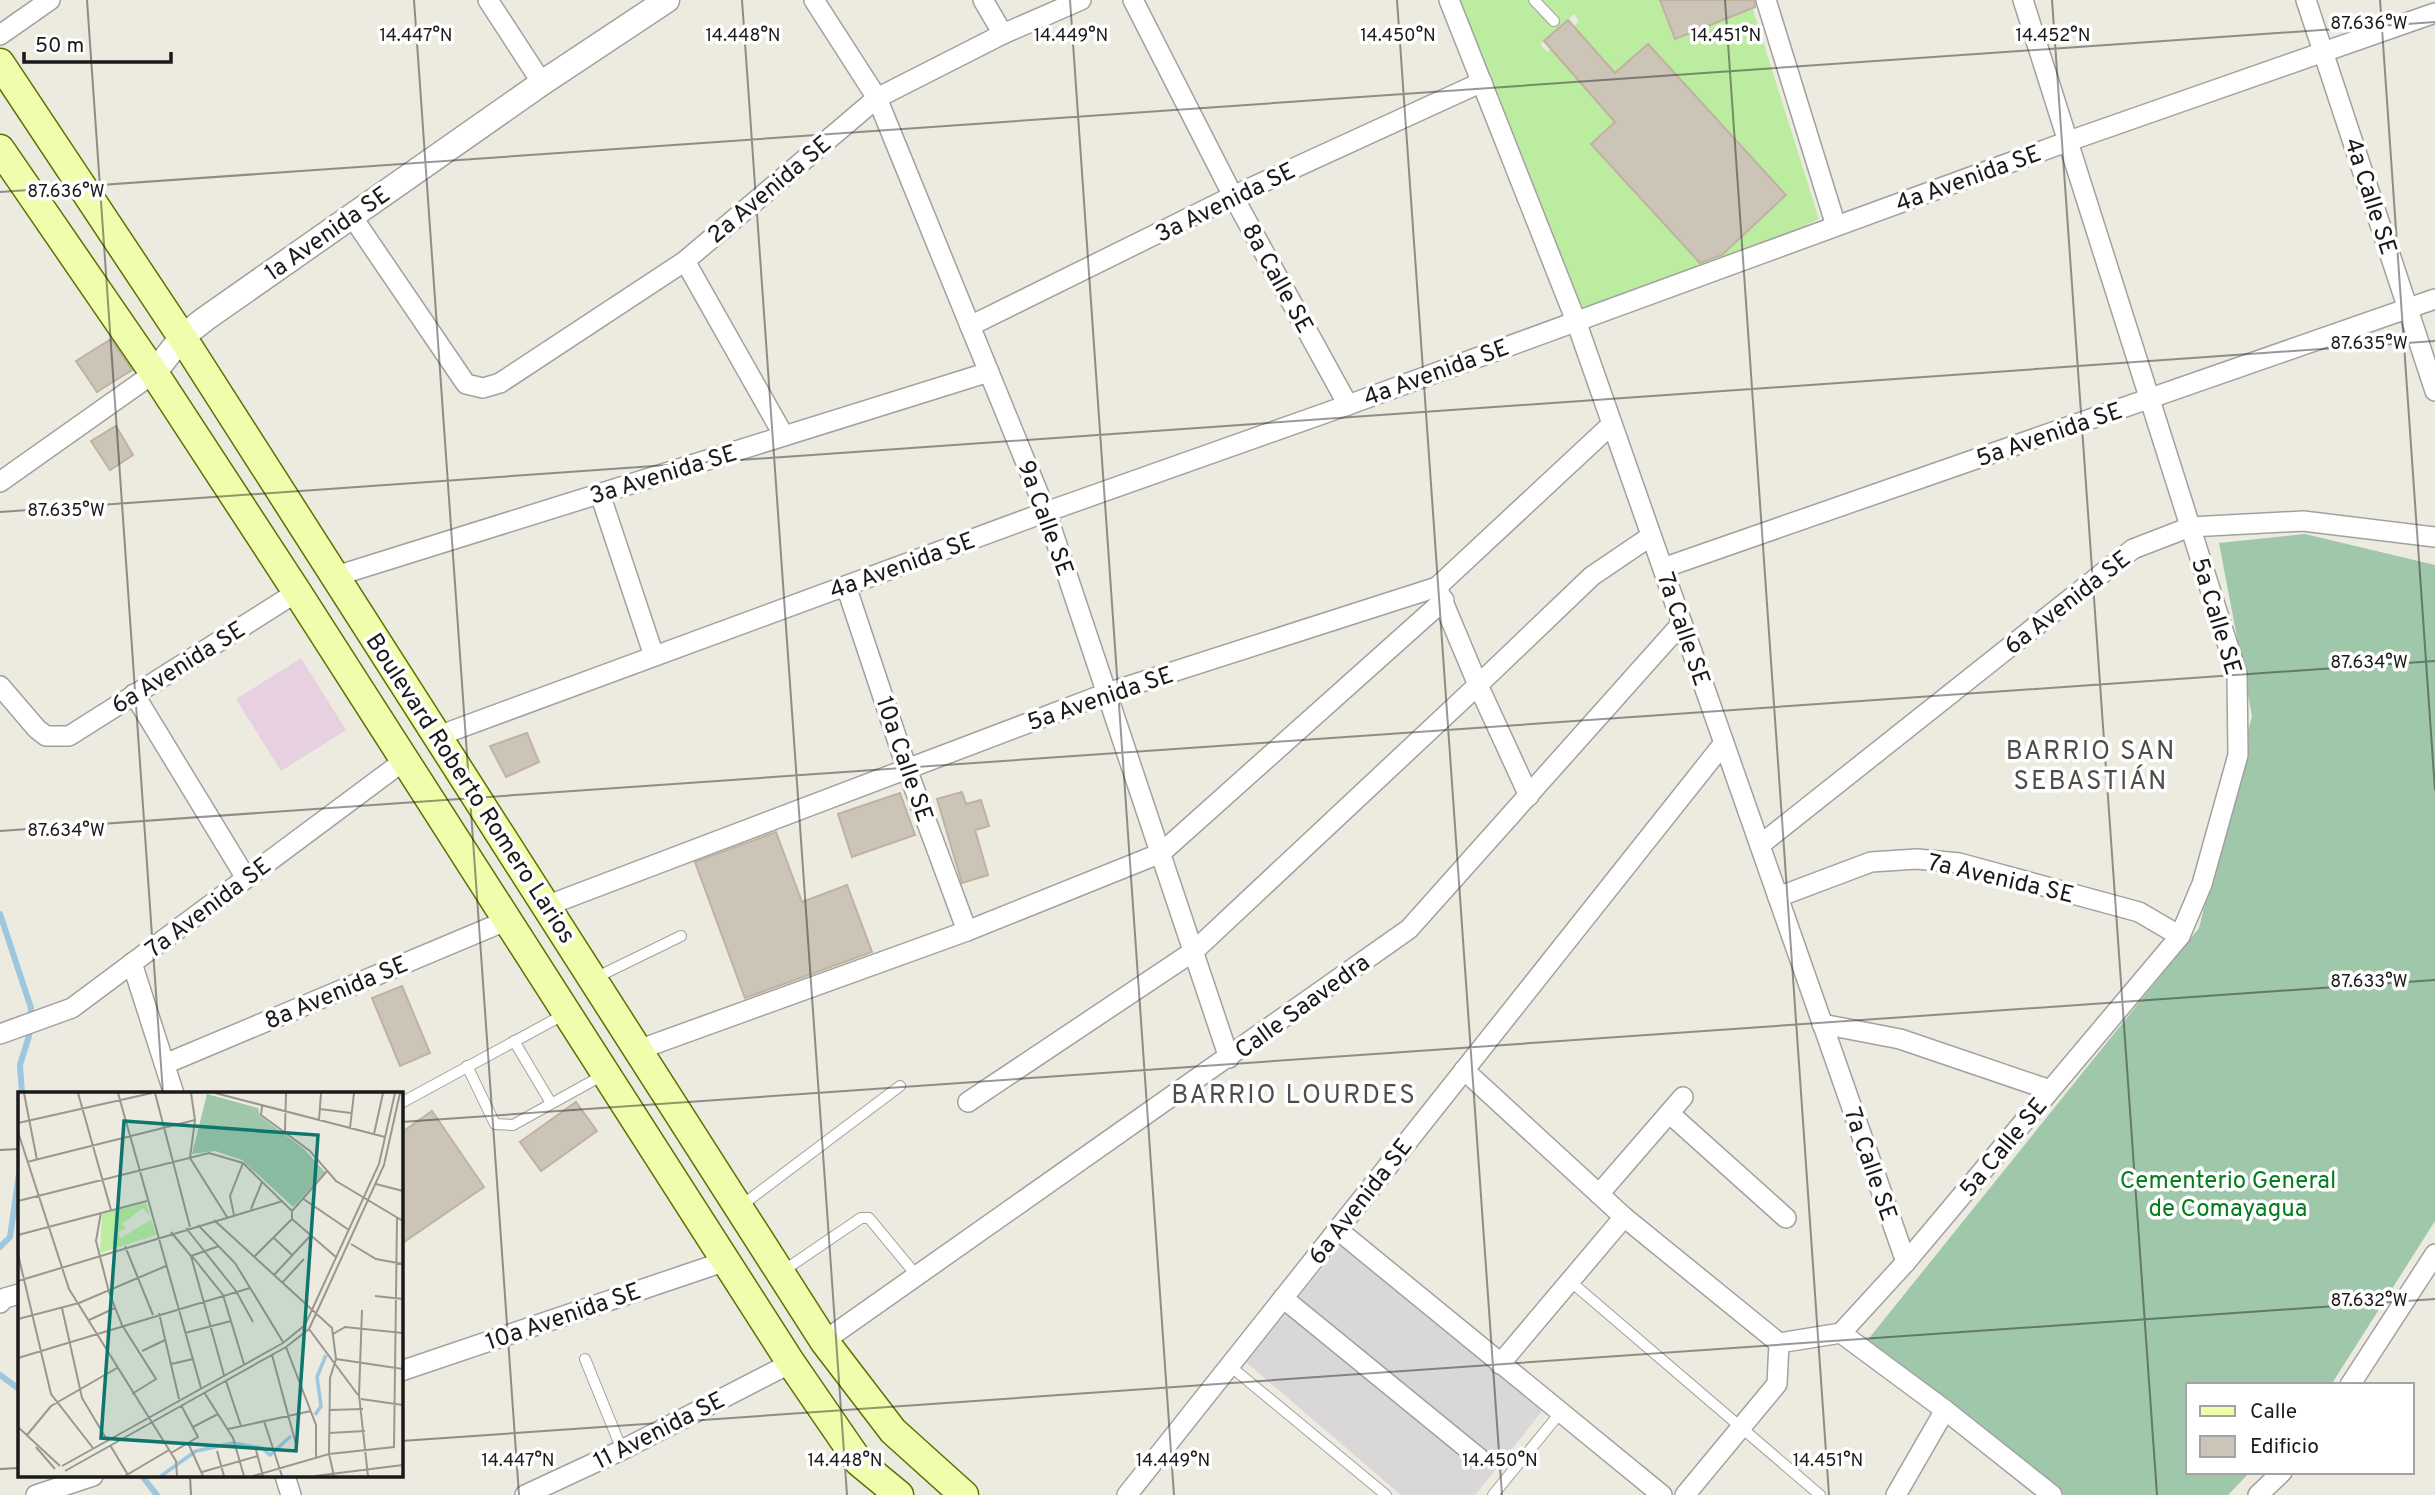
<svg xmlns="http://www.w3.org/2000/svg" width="2435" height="1495" viewBox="0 0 2435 1495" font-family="Overpass,sans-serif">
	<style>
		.residential { fill: #d9d7d7 }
		.industrial { fill: #e7d0e0 }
		.grass { fill: #bceca0; fill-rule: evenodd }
		.cemetery { fill: #9fc7aa }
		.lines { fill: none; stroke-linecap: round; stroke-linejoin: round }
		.stream { stroke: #9cc7de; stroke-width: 6 }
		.building { fill: #cdc4b8; stroke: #bfb2a1; stroke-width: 2 }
		.service-casing { stroke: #a1a1a1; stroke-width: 12 }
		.minor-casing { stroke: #a1a1a1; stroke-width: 22 }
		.tertiary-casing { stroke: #a1a1a1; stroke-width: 27 }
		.secondary-casing { stroke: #587300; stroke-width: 31 }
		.service { stroke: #fff; stroke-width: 10 }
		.minor { stroke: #fff; stroke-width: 19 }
		.tertiary { stroke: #fff; stroke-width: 24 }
		.secondary { stroke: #effdad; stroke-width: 28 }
		.ticks { fill: none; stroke: #1a1a1a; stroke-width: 2; stroke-opacity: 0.45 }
		.labels { text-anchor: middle; stroke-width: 7; stroke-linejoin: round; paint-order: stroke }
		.street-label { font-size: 24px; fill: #1a1a1a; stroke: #fff }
		.park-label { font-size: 24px; fill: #057c1e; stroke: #fff }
		.neighbourhood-label { font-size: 26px; letter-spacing: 2px; fill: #4d4d4d; stroke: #fff }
		.inset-river { fill: none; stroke: #9cc7de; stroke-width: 3.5 }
		.inset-road { fill: none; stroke: #999790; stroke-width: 2 }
		.view { fill: #0f766e; fill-opacity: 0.15; stroke: #0f766e; stroke-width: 3.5 }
		.inset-edge { fill: none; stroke: #1a1a1a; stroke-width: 3.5 }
		.ticks-label { font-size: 18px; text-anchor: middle; fill: #1a1a1a; stroke: #fff; stroke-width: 7; stroke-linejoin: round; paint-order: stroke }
	</style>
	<rect width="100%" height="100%" fill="#edeadf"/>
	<polygon class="residential" points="1342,1244 1543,1410 1475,1495 1401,1495 1246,1362"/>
	<polygon class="industrial" points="301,658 346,730 281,771 236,699"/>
	<path class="grass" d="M 1454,0 L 1750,0 L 1819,219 L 1707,270 L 1579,313 ZM 1574,14 L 1579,21 L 1574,26 L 1615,73 L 1648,44 L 1786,195 L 1707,269 L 1591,145 L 1615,122 L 1551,49 L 1547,52 L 1540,44 Z"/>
	<polygon class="cemetery" points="2305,534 2435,565 2435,1221 2331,1385 2188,1385 2188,1472 2250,1472 2228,1495 2064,1495 1866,1342 2199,928 2252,716 2219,543"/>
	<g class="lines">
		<g class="stream">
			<polyline points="0,914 31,1008 29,1036 20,1065 22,1094"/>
			<polyline points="0,1247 10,1237 19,1174"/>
			<polyline points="0,1375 19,1389"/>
			<polyline points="142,1476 157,1495"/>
		</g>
	</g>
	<g class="building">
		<polygon points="1660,0 1754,0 1755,7 1675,39"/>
		<polygon points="1568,20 1615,73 1648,44 1786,195 1722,255 1700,263 1591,144 1615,122 1544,41"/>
		<polygon points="111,339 132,370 97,392 76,361"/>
		<polygon points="116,426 133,455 110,470 91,441"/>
		<polygon points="527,733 539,762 506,777 490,746"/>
		<polygon points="962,792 966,804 981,800 989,826 975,830 988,875 962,883 937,799"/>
		<polygon points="900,793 915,835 852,857 838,814"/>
		<polygon points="776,832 802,902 847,885 872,952 745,998 695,862"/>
		<polygon points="402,986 430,1053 400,1066 372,998"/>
		<polygon points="576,1102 597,1131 541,1171 520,1142"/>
		<polygon points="432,1111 484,1187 401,1244 401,1133"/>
	</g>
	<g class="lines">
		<defs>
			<g id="service">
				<polyline points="1534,0 1554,21"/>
				<polyline points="593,979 681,936"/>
				<polyline points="514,1041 551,1103"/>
				<polyline points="467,1066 495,1124 513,1125 605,1074"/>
				<polyline points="401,1103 563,1015"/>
				<polyline points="742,1205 900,1086"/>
				<polyline points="783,1271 861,1218 869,1218 917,1276"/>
				<polyline points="1570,1281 1820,1495"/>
				<polyline points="585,1359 622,1450"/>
				<polyline points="1230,1366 1386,1495"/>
				<polyline points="1493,1495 1560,1413"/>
			</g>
			<g id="minor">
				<polyline points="488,0 542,83"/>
				<polyline points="814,0 877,98 1046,512 1229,1058"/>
				<polyline points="983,0 1003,34"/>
				<polyline points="1133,0 1233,196 1348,405"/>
				<polyline points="1449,0 1576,321 1906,1262"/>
				<polyline points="1766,0 1836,226"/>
				<polyline points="2306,0 2435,391"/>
				<polyline points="0,35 50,0"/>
				<polyline points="351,215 466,384 483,388 500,383 685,261 877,98 1003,34 1081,0"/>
				<polyline points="685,261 784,436"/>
				<polyline points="970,326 1233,196 1482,82"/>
				<polyline points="0,482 154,373"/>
				<polyline points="600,494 654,656"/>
				<polyline points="1663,568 2435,299"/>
				<polyline points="336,576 989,372"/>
				<polyline points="846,586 907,769 967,931"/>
				<polyline points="1439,592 1478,685 1529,796"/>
				<polyline points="0,686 37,729 46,736 69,736 297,592"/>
				<polyline points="134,694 246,878"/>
				<polyline points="438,736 1046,512 1348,405 2069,141 2435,13"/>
				<polyline points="1760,845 2133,549 2190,527 2303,521 2435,537"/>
				<polyline points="1778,897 1871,862 1917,859 1959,863 2139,912 2180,936"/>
				<polyline points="546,906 1107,693 1437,587 1611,425"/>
				<polyline points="132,963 174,1094"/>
				<polyline points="1822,1024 1900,1039 2050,1090"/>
				<polyline points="0,1034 72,1008 405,760"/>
				<polyline points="638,1050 967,931 1161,853 1444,600"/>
				<polyline points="165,1064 508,920"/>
				<polyline points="1464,1070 1624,1217 1779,1343 1841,1333 1945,1410 2052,1495"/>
				<polyline points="968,1102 1194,951 1478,685 1592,576 1651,536"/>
				<polyline points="1669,1113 1786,1218"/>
				<polyline points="1599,1194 1683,1097"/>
				<polyline points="1338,1230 1662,1495"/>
				<polyline points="1283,1298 1479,1458"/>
				<polyline points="0,1303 5,1298 19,1294"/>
				<polyline points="1841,1333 1906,1262 2180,936 2202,884 2238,755 2237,674 2023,0"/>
				<polyline points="824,1341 1409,929 1682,623"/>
				<polyline points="1500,1364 1624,1217"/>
				<polyline points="401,1371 726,1261"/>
				<polyline points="2350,1385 2435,1254"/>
				<polyline points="285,1476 291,1495"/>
				<polyline points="36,1495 93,1476"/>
				<polyline points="525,1495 622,1450 791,1363"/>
				<polyline points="1127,1495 1724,743"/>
				<polyline points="1685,1495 1777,1384 1779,1343"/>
				<polyline points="1896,1495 1945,1410"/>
				<polyline points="2258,1495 2282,1472"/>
			</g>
			<polyline id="tertiary" points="154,373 182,337 205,319 542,83 667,0"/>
			<g id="secondary">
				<polyline points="0,63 182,337 824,1341 893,1431 964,1495"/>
				<polyline points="0,149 154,373 297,592 791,1363 859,1462 899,1495"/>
			</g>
		</defs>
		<use href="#service" class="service-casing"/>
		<use href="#minor" class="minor-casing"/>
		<use href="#tertiary" class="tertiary-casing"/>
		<use href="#secondary" class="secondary-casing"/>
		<use href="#service" class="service"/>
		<use href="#minor" class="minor"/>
		<use href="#tertiary" class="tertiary"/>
		<use href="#secondary" class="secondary"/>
	</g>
	<path class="ticks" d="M 87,0 L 163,1094M 414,0 L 519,1495M 742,0 L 847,1495M 1070,0 L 1174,1495M 1397,0 L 1502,1495M 1725,0 L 1829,1495M 2052,0 L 2157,1495M 2380,0 L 2435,790M 0,192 L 2435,22M 0,512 L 2435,341M 0,831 L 2435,661M 401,1122 L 2435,980M 0,1150 L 19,1149M 401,1441 L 2435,1299M 0,1469 L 19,1468M 190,1476 L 191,1495"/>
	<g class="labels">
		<g class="street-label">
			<text transform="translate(1968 178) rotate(-20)" y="8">4a Avenida SE</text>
			<text transform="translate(769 189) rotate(-40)" y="8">2a Avenida SE</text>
			<text transform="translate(2371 196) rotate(72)" y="8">4a Calle SE</text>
			<text transform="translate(1225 202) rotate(-26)" y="8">3a Avenida SE</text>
			<text transform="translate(327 233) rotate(-35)" y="8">1a Avenida SE</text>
			<text transform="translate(1278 278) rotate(61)" y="8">8a Calle SE</text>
			<text transform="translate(1436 372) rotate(-20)" y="8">4a Avenida SE</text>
			<text transform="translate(2049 434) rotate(-19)" y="8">5a Avenida SE</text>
			<text transform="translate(663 474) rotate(-17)" y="8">3a Avenida SE</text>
			<text transform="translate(1046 518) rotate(70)" y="8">9a Calle SE</text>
			<text transform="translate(902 565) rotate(-20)" y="8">4a Avenida SE</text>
			<text transform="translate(2067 602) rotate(-38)" y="8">6a Avenida SE</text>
			<text transform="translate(2217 616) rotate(73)" y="8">5a Calle SE</text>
			<text transform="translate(1684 629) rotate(71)" y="8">7a Calle SE</text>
			<text transform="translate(178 667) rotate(-32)" y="8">6a Avenida SE</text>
			<text transform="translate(1100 698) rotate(-19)" y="8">5a Avenida SE</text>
			<text transform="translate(905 759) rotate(71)" y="8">10a Calle SE</text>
			<text transform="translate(471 788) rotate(57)" y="8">Boulevard Roberto Romero Larios</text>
			<text transform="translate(2001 878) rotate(13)" y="8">7a Avenida SE</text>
			<text transform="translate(208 907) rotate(-37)" y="8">7a Avenida SE</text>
			<text transform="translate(336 992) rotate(-23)" y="8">8a Avenida SE</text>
			<text transform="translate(1302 1006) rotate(-36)" y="8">Calle Saavedra</text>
			<text transform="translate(2003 1147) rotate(-50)" y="8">5a Calle SE</text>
			<text transform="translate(1871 1164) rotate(71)" y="8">7a Calle SE</text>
			<text transform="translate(1360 1201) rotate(-52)" y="8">6a Avenida SE</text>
			<text transform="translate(563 1316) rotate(-19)" y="8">10a Avenida SE</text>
			<text transform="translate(659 1430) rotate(-27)" y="8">11 Avenida SE</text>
		</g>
		<g class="park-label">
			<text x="2228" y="1188">Cementerio General<tspan x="2228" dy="28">de Comayagua</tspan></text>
		</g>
		<g class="neighbourhood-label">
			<text x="2091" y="759">BARRIO SAN<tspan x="2091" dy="30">SEBASTIÁN</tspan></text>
			<text x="1294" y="1103">BARRIO LOURDES</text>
		</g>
	</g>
	<g transform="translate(18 1092)">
		<rect width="385" height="385" fill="#edeadf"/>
		<path d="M 128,111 L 138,143 L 82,161 L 84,122 ZM 125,116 L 134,127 L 103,146 L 100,141 L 108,136 L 104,132 Z" fill="#bceca0" fill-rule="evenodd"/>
		<path d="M 189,2 L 240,16 L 242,24 L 286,57 L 307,80 L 275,115 L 224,68 L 197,59 L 174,62 Z" fill="#9fc7aa"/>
		<path class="inset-river" d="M 297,323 L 303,314 L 299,285 L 308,263M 143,384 L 178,359 L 215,351 L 244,356 L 252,363 L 273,344"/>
		<path class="inset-road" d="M 6,1 L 19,68M 60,1 L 93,118M 100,1 L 183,296M 137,1 L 172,135M 173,1 L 177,28 L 172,66 L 209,125M 197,1 L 367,45M 244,14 L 243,23 L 292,59 L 318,89 L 385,129M 302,17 L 333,21M 301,28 L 303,1M 0,31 L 134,1M 332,36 L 336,1M 267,39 L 268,1M 0,40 L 51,197 L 158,369 L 159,384M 356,42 L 365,1M 9,70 L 177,28M 358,92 L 385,99M 284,106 L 331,138M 0,109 L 191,61 L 225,71 L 274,119M 233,117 L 244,90M 83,120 L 78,149 L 91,200 L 104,233 L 138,287 L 114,302M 216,123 L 212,104 L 225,71M 274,127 L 319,166M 196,128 L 314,236 L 318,267 L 312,286 L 311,362 L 316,384M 180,133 L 217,171 L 265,250M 168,136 L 218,199 L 235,230M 153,140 L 173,164 L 206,283M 0,143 L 129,109M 256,146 L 274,163M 333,152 L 358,167 L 385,172M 107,154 L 135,223M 0,162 L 33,302 L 75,356M 173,164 L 201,154M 174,164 L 205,203 L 226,272M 236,165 L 274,127 L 274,119 L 309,79M 256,183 L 294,142M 0,189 L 265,109M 264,191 L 286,167M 357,204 L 385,207M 44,216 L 64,306 L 89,348M 344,218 L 341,303 L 350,384M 141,221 L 161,307M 0,227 L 61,211 L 148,174M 71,228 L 97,216M 291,237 L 340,303M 167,241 L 213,229M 315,242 L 327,235 L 385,241M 268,255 L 298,333 L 298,366M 124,259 L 147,248M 254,263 L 279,356M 0,266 L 232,196M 318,267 L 385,277M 153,272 L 175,267M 208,289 L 223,334M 186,300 L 215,346 L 226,384M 343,307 L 385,313M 312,318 L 345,317M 246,329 L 264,384M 0,335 L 42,374M 175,335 L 200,322M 210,337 L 293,319M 311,341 L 347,339M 9,343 L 33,314 L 99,276M 92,353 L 110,383M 171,353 L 185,384M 18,355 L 37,377M 238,358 L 245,384M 199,359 L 206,384M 153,361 L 180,345 L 163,313M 44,374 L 265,251 L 287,233 L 361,72 L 377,1M 47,379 L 268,255 L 291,237 L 366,73 L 382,1M 184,380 L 240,364M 107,384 L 151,358M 235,384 L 311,362 L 376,355 L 379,126M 297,384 L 385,373"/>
		<path class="view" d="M 106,29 L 300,43 L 278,359 L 83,346 Z"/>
		<rect width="385" height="385" class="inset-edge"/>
	</g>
	<g class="ticks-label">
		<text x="2369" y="29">87.636°W</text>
		<text x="416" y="41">14.447°N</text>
		<text x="743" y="41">14.448°N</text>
		<text x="1071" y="41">14.449°N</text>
		<text x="1398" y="41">14.450°N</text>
		<text x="1726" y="41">14.451°N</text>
		<text x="2053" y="41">14.452°N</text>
		<text x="66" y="197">87.636°W</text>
		<text x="2369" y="349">87.635°W</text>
		<text x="66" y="516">87.635°W</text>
		<text x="2369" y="668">87.634°W</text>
		<text x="66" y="836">87.634°W</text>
		<text x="2369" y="987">87.633°W</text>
		<text x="2369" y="1306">87.632°W</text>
		<text x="518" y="1466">14.447°N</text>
		<text x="845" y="1466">14.448°N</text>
		<text x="1173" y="1466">14.449°N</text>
		<text x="1500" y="1466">14.450°N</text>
		<text x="1828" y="1466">14.451°N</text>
	</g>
	<rect x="2186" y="1383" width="228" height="91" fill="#ffffff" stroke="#a3a3a3" stroke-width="2"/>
	<rect x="2200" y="1406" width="35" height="10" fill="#effdad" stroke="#a3a3a3" stroke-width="2"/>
	<text x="2250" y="1418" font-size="21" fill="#1a1a1a">Calle</text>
	<rect x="2200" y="1436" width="35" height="21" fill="#cdc4b8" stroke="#a3a3a3" stroke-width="2"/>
	<text x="2250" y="1453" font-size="21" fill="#1a1a1a">Edificio</text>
	<path d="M24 52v10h147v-10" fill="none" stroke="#1a1a1a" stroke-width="3.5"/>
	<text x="35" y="52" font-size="21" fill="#1a1a1a" stroke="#ffffff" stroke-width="5" paint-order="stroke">50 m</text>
</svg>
